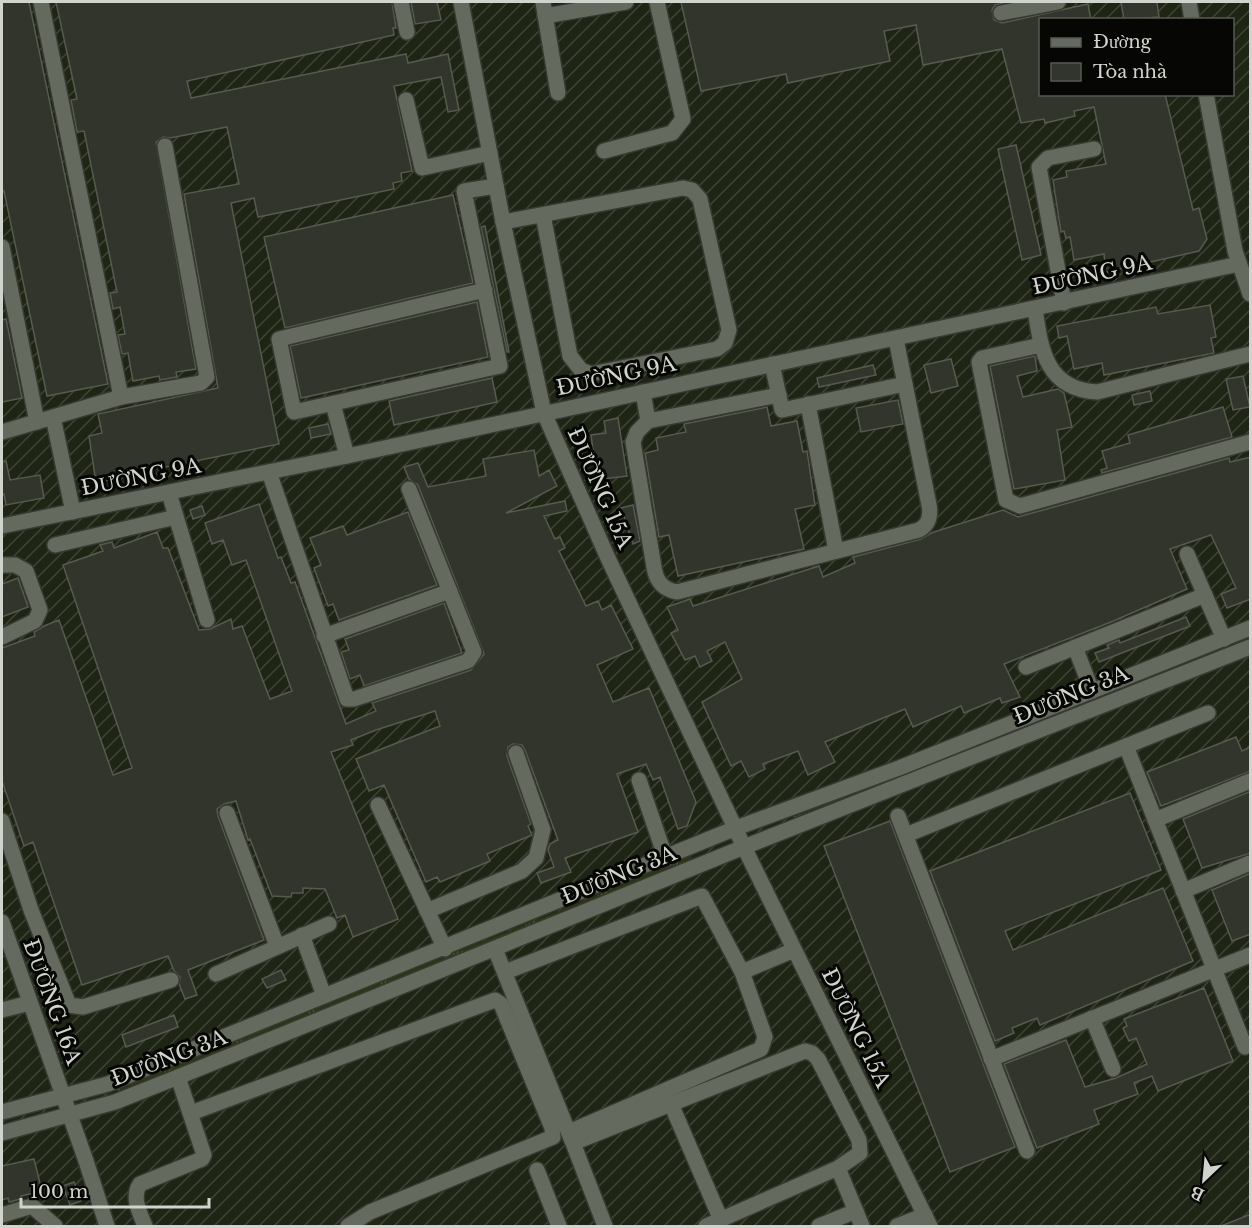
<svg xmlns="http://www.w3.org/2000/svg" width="1252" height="1228" viewBox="0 0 1252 1228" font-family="'Libre Baskerville',serif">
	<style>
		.industrial { fill: url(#industrial-furrows); fill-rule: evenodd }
		.grass { fill: url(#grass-tufts) }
		.building { fill: #31352b; stroke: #565a4f; stroke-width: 1.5 }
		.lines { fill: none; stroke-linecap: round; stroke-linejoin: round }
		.minor-casing { stroke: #373933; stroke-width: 18 }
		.minor { stroke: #656a5e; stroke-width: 15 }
		.labels { text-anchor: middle; stroke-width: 6; stroke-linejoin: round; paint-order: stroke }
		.street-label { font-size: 21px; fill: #d1d4cd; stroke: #060704 }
	</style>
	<defs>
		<pattern id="industrial-furrows" width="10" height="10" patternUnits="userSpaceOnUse" patternTransform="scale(1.5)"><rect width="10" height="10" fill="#1f2515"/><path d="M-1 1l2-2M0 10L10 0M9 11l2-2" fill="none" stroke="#3e4436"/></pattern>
		<pattern id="grass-tufts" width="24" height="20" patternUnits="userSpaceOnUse" patternTransform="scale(1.5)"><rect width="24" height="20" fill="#2b3611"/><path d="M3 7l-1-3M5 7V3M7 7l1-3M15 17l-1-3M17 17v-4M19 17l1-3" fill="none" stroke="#495232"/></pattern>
	</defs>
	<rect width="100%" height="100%" fill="#1a1e14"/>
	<path class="industrial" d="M 2,2 L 1250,2 L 1250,1226 L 2,1226 ZM 1040,20 L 1232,20 L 1232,94 L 1040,94 Z"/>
	<g class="grass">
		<polygon points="1250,635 1250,639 795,820 792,815"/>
		<path d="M 691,855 L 692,860 L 118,1093 L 116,1087 C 306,1006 502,939 691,855 Z"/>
	</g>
	<g class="building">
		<polygon points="2,2 29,2 108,384 47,396 4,191 2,192"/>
		<polygon points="56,2 392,2 396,28 393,28 394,35 187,81 191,98 406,54 408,63 448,54 459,110 448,112 441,77 394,86 412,171 401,173 402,181 393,183 394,189 258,217 254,198 231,203 279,444 111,478 111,482 95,476 89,436 102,433 98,414 218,388 184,194 239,184 227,127 170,138 163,137 156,142 196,369 176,372 177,377 160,380 159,376 133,381 128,353 122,354 118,335 125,334 120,307 113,309 110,293 117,292 84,131 77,132 71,100 77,99"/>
		<polygon points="411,2 437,2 441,20 415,24"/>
		<polygon points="681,2 1009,2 995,5 992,10 994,20 1002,23 1088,4 1091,20 1041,20 1041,94 1165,94 1193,210 1199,208 1207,239 1199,251 1106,272 1104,254 1074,260 1070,237 1066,238 1064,231 1061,232 1053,180 1067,177 1066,171 1106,164 1094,107 1074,111 1075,116 1045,123 1044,119 1021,123 1002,49 923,65 916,25 884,31 890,61 788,83 786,74 701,91"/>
		<polygon points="1121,2 1157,2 1159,17 1124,20"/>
		<polygon points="1016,145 1041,255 1022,260 998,149"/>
		<polygon points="453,195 473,283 285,328 264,237"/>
		<polygon points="485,226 509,352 507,352 481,227"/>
		<polygon points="477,302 488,357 301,398 290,346"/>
		<polygon points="1210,305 1216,337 1211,338 1214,353 1104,375 1102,363 1074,369 1067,336 1059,338 1057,326 1156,307 1158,314"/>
		<polygon points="6,319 22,398 2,402 2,320"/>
		<polygon points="1035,356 1037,371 1017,376 1023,397 1058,389 1064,393 1072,427 1057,430 1065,480 1014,489 990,366"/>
		<polygon points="951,359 958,386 931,393 924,365"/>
		<polygon points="873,365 876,375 819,387 817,378"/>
		<polygon points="1243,376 1250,407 1233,410 1226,379"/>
		<polygon points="492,378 497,402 394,425 389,401"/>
		<polygon points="1150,391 1152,401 1134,405 1132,395"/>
		<polygon points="898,400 903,424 861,432 856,408"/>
		<polygon points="767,407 771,426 797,421 803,452 807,451 815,505 795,509 804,549 678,576 669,535 659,537 645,453 658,450 656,438 686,432 684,424"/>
		<polygon points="1223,407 1232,437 1102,473 1101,470 1107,468 1102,451 1130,443 1128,435"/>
		<polygon points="618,418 627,476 603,479 601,463 595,464 591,435 606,433 604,421"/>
		<polygon points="328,424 331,434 311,438 309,428"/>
		<polygon points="534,450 539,476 549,470 557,486 506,513 565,501 567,511 544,516 555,539 560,537 565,548 559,551 586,606 598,601 602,610 611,605 633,649 597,665 613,702 649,688 696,802 687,826 678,829 660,777 653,780 646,764 617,774 638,832 565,858 571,872 541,883 537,873 554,867 548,850 550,844 558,840 525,750 522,745 513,744 508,747 507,756 531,824 528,826 532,835 487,854 490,861 440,882 437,877 426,882 384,785 369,791 356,759 440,726 435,711 376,730 351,740 353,745 331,752 398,919 353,937 345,915 337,918 325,889 303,888 303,893 292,893 291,897 272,896 250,839 248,840 236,801 224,804 217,809 218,816 264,940 188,970 197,995 185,999 179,984 180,977 174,971 168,956 82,985 33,842 24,846 2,781 2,648 35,636 34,632 44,626 59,620 113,775 132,768 63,565 103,551 100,545 112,542 114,548 157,532 163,548 168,548 199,630 210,629 231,619 233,629 242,626 270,699 292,691 246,560 232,565 223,540 212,544 205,523 259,504 278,558 281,557 291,583 295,582 346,724 376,711 372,703 471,670 484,654 418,485 409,479 404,467 418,463 428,487 486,476 483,459"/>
		<polygon points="1251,457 1251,599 1227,608 1221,594 1236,588 1211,535 1170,549 1187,589 1111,622 1004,664 1020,697 1002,703 1000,698 964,713 961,706 913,727 905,709 825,742 835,762 808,775 798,751 763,764 765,769 749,777 741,761 731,766 702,702 742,679 725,642 707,651 712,661 700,667 695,656 685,660 671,633 678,630 667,607 690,599 693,606 819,566 823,577 855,563 853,557 921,539 931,533 1003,510 1018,517 1229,458 1230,462"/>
		<polygon points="6,461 10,480 40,475 44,498 6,505 4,494 2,495 2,462"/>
		<polygon points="633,505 640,541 633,544 621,508"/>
		<polygon points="202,506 205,515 193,519 190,510"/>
		<polygon points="408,512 437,585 339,620 333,604 328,606 314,568 321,565 310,538 343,526 347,535"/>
		<polygon points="18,578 28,607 2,617 2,584"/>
		<polygon points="444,603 462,653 364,686 360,675 350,679 341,652 349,650 345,639"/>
		<polygon points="1186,617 1190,626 1099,662 1095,653 1109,648 1107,645 1119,640 1120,643"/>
		<polygon points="1236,737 1242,751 1251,747 1251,771 1161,806 1147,772"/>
		<polygon points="1251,791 1251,853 1202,868 1183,819"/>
		<polygon points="1130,793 1161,870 1005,931 1013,950 1163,888 1193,961 1040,1025 1037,1018 1012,1028 1014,1033 995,1041 930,871"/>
		<polygon points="890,821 1015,1147 950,1172 824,846"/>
		<polygon points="1251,873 1251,934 1232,941 1212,890"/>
		<polygon points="281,970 286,980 267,988 262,979"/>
		<polygon points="1204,988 1233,1061 1158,1091 1152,1076 1134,1083 1138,1094 1094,1110 1099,1124 1037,1148 1004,1064 1066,1040 1085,1087 1116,1078 1147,1064 1136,1038 1129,1041 1123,1028 1127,1026 1124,1019"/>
		<polygon points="174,1015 178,1027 126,1047 122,1035"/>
		<polygon points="34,1159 42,1191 21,1196 21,1199 9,1202 8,1198 2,1200 2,1166"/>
		<polygon points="74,1182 81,1201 70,1205 63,1186"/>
		<polygon points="1251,1214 1251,1227 1221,1227 1221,1226"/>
	</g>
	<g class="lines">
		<defs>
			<g id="minor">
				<polyline points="41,2 121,397"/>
				<polyline points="401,2 407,32"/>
				<polyline points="461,2 503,222 544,413 607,556 744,847 930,1226"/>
				<polyline points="543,2 558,93"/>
				<polyline points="1189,2 1192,20"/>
				<polyline points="1001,13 1058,2"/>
				<polyline points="545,16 626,2"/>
				<polyline points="1206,94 1235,251 1250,294"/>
				<polyline points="406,100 422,168 490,153"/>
				<polyline points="604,151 672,133 683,119 657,2"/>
				<polyline points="503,222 683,188 692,190 700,199 729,330 725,343 717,349 591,374 581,370 570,356 543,215"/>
				<polyline points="2,247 37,422"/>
				<polyline points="485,290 279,339 294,412 500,366 464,191 496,186"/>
				<polyline points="1064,303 1039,167 1048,158 1094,149"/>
				<path d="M 1035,309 C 1041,350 1046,389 1097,392 L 1250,354"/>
				<polyline points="1041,345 982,358 979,362 1006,500 1020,506 1250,442"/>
				<polyline points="772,364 782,410 905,384"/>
				<path d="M 643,392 L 648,421 L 637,432 L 633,442 L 654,567 C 656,581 662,589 677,592 L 919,530 C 929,525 931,515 929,505 L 896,339"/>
				<polyline points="333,404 347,456"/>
				<polyline points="808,404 836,551"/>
				<polyline points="53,417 73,512"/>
				<polyline points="648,421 779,395"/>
				<polyline points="2,432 121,397 201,383 207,377 165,146"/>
				<polyline points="269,472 347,699 354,699 468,661 474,652 409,489"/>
				<polyline points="169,493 207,620"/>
				<polyline points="2,526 347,456 1239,264"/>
				<polyline points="55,545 176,517"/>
				<polyline points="1187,554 1224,639"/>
				<polyline points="2,565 15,565 26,571 40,610 35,621 2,637"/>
				<polyline points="324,636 450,591"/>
				<polyline points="1075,647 1092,691"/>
				<polyline points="1026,667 1205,595"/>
				<polyline points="1126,746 1245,1047"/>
				<polyline points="639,780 666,859"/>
				<polyline points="378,805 445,949"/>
				<polyline points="227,813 277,946"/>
				<polyline points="898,816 1027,1151"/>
				<polyline points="1155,820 1250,781"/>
				<polyline points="2,821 31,910 69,1005 83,1007 171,980"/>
				<polyline points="906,835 1208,713"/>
				<polyline points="1183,891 1250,863"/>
				<polyline points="427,911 522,871 536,858 543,830 516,753"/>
				<polyline points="2,922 86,1161 107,1226"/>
				<polyline points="302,935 324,996"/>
				<polyline points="495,949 572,1141"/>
				<polyline points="505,972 702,896 742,972"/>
				<polyline points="216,974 329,924"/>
				<polyline points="2,1010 30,1003"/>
				<polyline points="1092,1018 1113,1069"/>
				<polyline points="991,1059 1250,955"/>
				<polyline points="671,1104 805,1051 812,1053 818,1059 859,1140 860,1153 838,1168 706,1226"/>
				<polyline points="2,1112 108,1084 736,828 899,768 1250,628"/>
				<polyline points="191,1113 495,1000 501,1004 552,1128 553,1137 370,1212 348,1226"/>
				<polyline points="569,1132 761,1049 765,1037 742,972 794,950"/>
				<polyline points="2,1133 115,1102 178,1077 744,847 1250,647"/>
				<polyline points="838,1168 862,1226"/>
				<polyline points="537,1170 559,1226"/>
				<polyline points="2,1215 32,1206 55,1226"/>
				<path d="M 145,1226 C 140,1213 131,1197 140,1184 L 202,1159 L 204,1155 L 178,1077"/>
				<polyline points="605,1226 573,1143 671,1104 721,1220"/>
				<polyline points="819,1226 856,1211"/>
				<polyline points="897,1226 925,1215"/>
			</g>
		</defs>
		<use href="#minor" class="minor-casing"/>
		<use href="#minor" class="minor"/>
	</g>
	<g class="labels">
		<g class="street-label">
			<text transform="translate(1092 275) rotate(-12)" y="7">ĐƯỜNG 9A</text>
			<text transform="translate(616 376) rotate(-12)" y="7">ĐƯỜNG 9A</text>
			<text transform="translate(141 477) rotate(-11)" y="7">ĐƯỜNG 9A</text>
			<text transform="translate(600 488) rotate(66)" y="7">ĐƯỜNG 15A</text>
			<text transform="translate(1071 695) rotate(-22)" y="7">ĐƯỜNG 3A</text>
			<text transform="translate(619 875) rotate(-22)" y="7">ĐƯỜNG 3A</text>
			<text transform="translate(52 1002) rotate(70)" y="7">ĐƯỜNG 16A</text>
			<text transform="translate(856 1028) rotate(64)" y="7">ĐƯỜNG 15A</text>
			<text transform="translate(169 1058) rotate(-21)" y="7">ĐƯỜNG 3A</text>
		</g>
	</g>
	<rect width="1252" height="1228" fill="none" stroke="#d1d4cd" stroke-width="6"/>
	<rect x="1039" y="18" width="195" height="78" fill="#060704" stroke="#575954" stroke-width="1.5"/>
	<rect x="1051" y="38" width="30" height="9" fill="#656a5e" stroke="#575954" stroke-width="1.5"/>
	<text x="1093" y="48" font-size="18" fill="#d1d4cd">Đường</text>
	<rect x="1051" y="63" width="30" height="18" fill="#31352b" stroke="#575954" stroke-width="1.5"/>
	<text x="1093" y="78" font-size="18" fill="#d1d4cd">Tòa nhà</text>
	<g transform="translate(1204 1180) rotate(206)" stroke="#060704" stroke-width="4.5" paint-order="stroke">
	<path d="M0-4.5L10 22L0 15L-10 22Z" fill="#d1d4cd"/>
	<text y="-9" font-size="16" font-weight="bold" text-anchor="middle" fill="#d1d4cd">B</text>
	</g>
	<path d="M21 1198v9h188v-9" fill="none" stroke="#d1d4cd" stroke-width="3"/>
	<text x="30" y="1198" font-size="18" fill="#d1d4cd" stroke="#060704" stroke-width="4.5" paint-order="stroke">100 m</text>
</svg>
